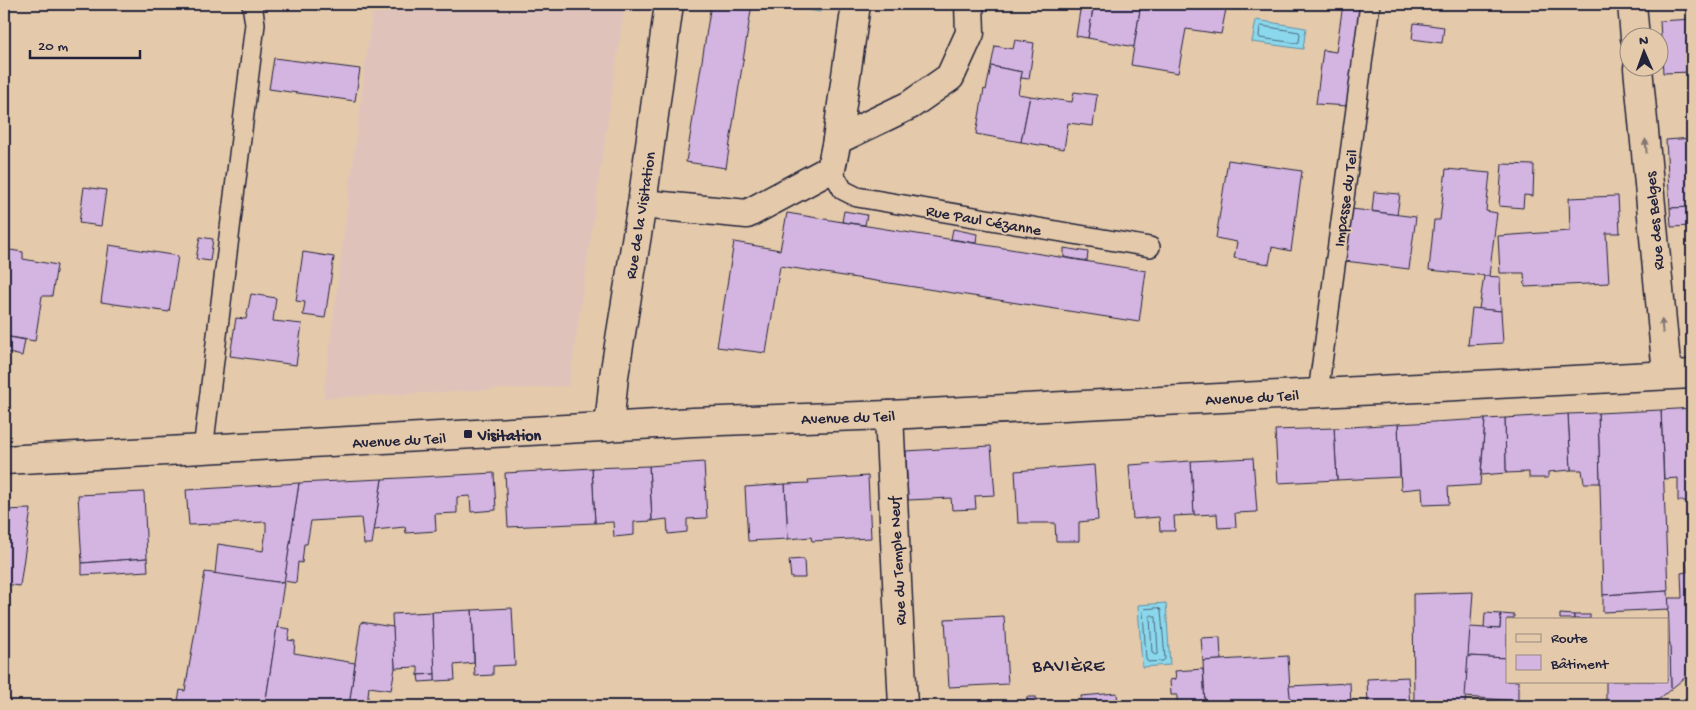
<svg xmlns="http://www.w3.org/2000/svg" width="1696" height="710" viewBox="0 0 1696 710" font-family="'Gochi Hand',sans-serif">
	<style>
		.built { fill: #dfc3bb }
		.water { fill: #8bd7eb; stroke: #618fa5 }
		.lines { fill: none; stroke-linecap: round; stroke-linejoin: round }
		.shore { stroke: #4c6a81; stroke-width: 1 }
		.building { fill: #d4b4e1; stroke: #22223b }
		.service-casing { stroke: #22223b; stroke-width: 22 }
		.minor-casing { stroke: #22223b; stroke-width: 31 }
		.secondary-casing { stroke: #22223b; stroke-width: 31 }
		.service { stroke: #e4caab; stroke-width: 19 }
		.minor { stroke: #e4caab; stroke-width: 28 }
		.secondary { stroke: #e4caab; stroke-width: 28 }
		.oneway { fill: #837673 }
		.poi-dot { fill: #22223b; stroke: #e4caab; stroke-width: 2 }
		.labels { text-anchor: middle; stroke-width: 4; stroke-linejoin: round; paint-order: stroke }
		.street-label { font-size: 16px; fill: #22223b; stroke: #e4caab }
		.poi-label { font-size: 16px; font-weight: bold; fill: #22223b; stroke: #e4caab; text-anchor: start }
		.neighbourhood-label { font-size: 18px; letter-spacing: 1px; fill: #22223b; stroke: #e4caab }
	</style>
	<rect width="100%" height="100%" fill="#e4caab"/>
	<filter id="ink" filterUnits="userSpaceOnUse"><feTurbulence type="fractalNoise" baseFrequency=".02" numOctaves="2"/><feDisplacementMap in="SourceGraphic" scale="10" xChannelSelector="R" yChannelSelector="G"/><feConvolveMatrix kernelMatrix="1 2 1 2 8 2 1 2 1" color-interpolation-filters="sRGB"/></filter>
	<g filter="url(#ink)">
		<polygon class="built" points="373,4 625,4 569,386 323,398"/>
		<g class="water">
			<polygon points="773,4 821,4 820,12"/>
			<polygon points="1256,20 1306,28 1303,49 1252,42"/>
			<polygon points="1166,603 1170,665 1142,667 1138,605"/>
		</g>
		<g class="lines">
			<g class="shore">
				<polygon points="1262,26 1299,32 1300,34 1299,42 1296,43 1260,38 1259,36 1260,27"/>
				<polygon points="1159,608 1161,610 1165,659 1163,661 1148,662 1146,659 1143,611 1145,609"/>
				<polygon points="1152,615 1156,617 1158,653 1156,655 1152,653 1150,617"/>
			</g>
		</g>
		<g class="building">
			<polygon points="711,4 752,4 726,168 686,162"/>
			<polygon points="1081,4 1094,4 1088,38 1076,36"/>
			<polygon points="1094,4 1141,4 1134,47 1088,38"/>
			<polygon points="1141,4 1162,4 1189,8 1190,4 1227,4 1221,34 1186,29 1178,73 1131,65"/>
			<polygon points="1343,4 1363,7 1349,106 1316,104 1323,50 1336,52"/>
			<polygon points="1692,19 1692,72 1663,73 1660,21"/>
			<polygon points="1414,23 1444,27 1442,43 1412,39"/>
			<polygon points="1015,40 1034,43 1029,79 1021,78 1022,72 991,66 995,46 1013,49"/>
			<polygon points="274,58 360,69 355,101 269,89"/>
			<polygon points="991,66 1022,72 1018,94 1030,96 1021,142 976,134 984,89 986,90"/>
			<polygon points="1074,92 1097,95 1093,126 1068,123 1064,149 1021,142 1030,96 1072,102"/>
			<polygon points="1692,138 1692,207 1670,208 1666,140"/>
			<polygon points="1228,160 1302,171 1291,251 1272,247 1269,264 1234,258 1237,242 1216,238"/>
			<polygon points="1502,164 1534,165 1533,196 1524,195 1523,208 1499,206"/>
			<polygon points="1446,169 1490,173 1486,211 1497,213 1489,276 1429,270 1434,220 1440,220"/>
			<polygon points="84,187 106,190 101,226 79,223"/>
			<polygon points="1374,192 1400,194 1397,215 1372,211"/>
			<polygon points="1618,196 1620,233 1606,233 1609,283 1525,287 1524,273 1500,273 1498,236 1570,231 1569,198"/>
			<polygon points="1692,207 1692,226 1671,227 1670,208"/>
			<polygon points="1352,209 1416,217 1409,269 1345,261"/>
			<polygon points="844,211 867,215 865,225 842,222"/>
			<polygon points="787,213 1146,271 1139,322 780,266 766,353 717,347 734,242 780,250"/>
			<polygon points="953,229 977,234 976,243 951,239"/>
			<polygon points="200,237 213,239 210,261 196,259"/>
			<polygon points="109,245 178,256 169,312 101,302"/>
			<polygon points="1064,248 1088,252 1087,261 1064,257"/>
			<polygon points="4,249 23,252 23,259 57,265 52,296 42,296 35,341 4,336"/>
			<polygon points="303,252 334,257 325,318 303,315 305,302 296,301"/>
			<polygon points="1484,276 1500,277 1501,311 1479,309"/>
			<polygon points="251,294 276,298 273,321 302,324 296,365 230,356 236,318 246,319"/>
			<polygon points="1472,308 1501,311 1503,343 1468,345"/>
			<polygon points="4,336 25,340 22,356 4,352"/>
			<polygon points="1692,408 1692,501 1678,501 1678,478 1664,479 1661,410"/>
			<polygon points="1661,410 1668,591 1603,595 1598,413"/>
			<polygon points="1598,413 1600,483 1584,483 1582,470 1571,470 1568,414"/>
			<polygon points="1568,414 1571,470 1548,472 1548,478 1529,478 1529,472 1506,473 1505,418"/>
			<polygon points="1505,418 1506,473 1481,475 1485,419"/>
			<polygon points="1485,419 1480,485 1448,487 1449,504 1423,505 1422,488 1401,490 1398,424"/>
			<polygon points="1398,424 1400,477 1337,480 1334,428"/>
			<polygon points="1334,428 1337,480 1278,483 1275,430"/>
			<polygon points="991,446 995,495 975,496 976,509 952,510 951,498 908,500 906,451"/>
			<polygon points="1253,458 1257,512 1235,513 1236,527 1218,528 1217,514 1194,515 1191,461"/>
			<polygon points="1191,461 1194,515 1174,516 1175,531 1160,531 1159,517 1133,519 1129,465"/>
			<polygon points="704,462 707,518 687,519 687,532 668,534 667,519 652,521 649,466"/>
			<polygon points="1094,465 1098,520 1079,522 1079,541 1056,541 1055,523 1018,523 1015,471"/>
			<polygon points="649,466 652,521 634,522 634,535 614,537 613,522 595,523 592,468"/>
			<polygon points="592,468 595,523 508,527 505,473"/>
			<polygon points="494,473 496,510 471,512 470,496 457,497 457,513 435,514 436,531 406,533 405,527 374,530 382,479"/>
			<polygon points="868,476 871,538 812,541 811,537 788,539 785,484 809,483 808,480"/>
			<polygon points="382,479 372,544 364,544 361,518 311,521 307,544 304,544 302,563 298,562 296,583 284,581 299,483"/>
			<polygon points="299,483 284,583 215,574 218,544 263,551 266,531 266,522 189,525 186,490"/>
			<polygon points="785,484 788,539 748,541 745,487"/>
			<polygon points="144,492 147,558 82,563 78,495"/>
			<polygon points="31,509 20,586 4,584 4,510"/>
			<polygon points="147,558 148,571 82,575 82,563"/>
			<polygon points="804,559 805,578 791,578 789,560"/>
			<polygon points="1686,559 1692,559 1692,672 1671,689 1668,598 1682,598 1681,573 1687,572"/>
			<polygon points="205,572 284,583 265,706 177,706 180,690 185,691"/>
			<polygon points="1668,591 1669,609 1603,612 1603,595"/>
			<polygon points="1473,592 1465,704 1414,706 1413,594"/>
			<polygon points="512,608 515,665 493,666 493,675 475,676 472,610"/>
			<polygon points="472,610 474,663 454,665 455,680 435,681 432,612"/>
			<polygon points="432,612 435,674 418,675 418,667 395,668 392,614"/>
			<polygon points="1485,613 1501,614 1500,629 1484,628"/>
			<polygon points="1501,614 1514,615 1514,619 1507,619 1507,658 1468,656 1470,627 1500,629"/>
			<polygon points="1560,614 1574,615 1574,619 1560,619"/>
			<rect x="1574" y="615" width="16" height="4"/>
			<polygon points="1004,616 1008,684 949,687 945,619"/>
			<polygon points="361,622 393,627 395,668 391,690 369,687 367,706 349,704"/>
			<polygon points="277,627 290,629 288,640 295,641 294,653 355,663 349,706 315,706 294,703 294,706 265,706"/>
			<polygon points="1220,637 1221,660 1203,661 1201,638"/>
			<polygon points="1670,643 1671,689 1651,706 1606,706 1606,681 1667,681 1667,644"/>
			<polygon points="1288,656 1291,706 1205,706 1203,661"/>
			<polygon points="1468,656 1507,658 1507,681 1518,681 1518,701 1465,697"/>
			<polygon points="1203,669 1205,706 1177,706 1177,695 1171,695 1170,680 1176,679 1175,671"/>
			<polygon points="435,674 435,681 419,682 418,675"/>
			<polygon points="1408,677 1410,706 1368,706 1367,679"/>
			<polygon points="1350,683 1351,706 1291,706 1289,686"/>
			<polygon points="1117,693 1118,706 1081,706 1081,696"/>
			<rect x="1027" y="697" width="9" height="9"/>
			<polygon points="862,702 863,706 800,706 800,705"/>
			<polygon points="294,703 315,706 294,706"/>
		</g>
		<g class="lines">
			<defs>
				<g id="service">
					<polyline points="831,169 843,190 857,197 1150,247"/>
					<polyline points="1318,393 1370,4"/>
					<polyline points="203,450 255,24 252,4"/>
				</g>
				<g id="minor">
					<polyline points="1632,4 1635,38"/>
					<polyline points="1638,68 1667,374"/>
					<polyline points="837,140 910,105 950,77 970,33 969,4"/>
					<polyline points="642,204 747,214 831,169 837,140 856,4"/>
					<polyline points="889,415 903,706"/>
					<polyline points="609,427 614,376 642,204 669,4"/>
				</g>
				<polyline id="secondary" points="4,460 693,422 889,415 1692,374"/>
			</defs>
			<use href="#service" class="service-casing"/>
			<use href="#minor" class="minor-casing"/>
			<use href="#secondary" class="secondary-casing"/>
			<use href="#service" class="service"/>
			<use href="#minor" class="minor"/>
			<use href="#secondary" class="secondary"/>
		</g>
		<defs><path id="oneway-solid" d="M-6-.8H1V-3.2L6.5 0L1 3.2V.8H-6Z" transform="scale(1.25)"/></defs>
		<g class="oneway">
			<use href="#oneway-solid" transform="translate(1646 146) rotate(-95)"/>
			<use href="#oneway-solid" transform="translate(1662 326) rotate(-95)"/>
		</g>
	</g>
	<rect class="poi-dot" x="463" y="429" width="10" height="10" rx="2.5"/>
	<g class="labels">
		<g class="street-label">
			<text transform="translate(1344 198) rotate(-82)" y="6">Impasse du Teil</text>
			<text transform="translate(639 215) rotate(-81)" y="6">Rue de la Visitation</text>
			<text transform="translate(984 219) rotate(10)" y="6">Rue Paul Cézanne</text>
			<text transform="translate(1653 221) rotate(-95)" y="6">Rue des Belges</text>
			<text transform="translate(1252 396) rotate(-3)" y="6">Avenue du Teil</text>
			<text transform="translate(848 416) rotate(-2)" y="6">Avenue du Teil</text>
			<text transform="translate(399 439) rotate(-3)" y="6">Avenue du Teil</text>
			<text transform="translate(896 561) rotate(-93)" y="6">Rue du Temple Neuf</text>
		</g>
		<g class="poi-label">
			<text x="478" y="440">Visitation</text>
		</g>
		<g class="neighbourhood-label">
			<text x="1069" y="671">BAVIÈRE</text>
		</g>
	</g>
	<rect width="1696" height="710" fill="none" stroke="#e4caab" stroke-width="20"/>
	<rect x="10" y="10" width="1676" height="690" fill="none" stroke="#22223b" stroke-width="2" filter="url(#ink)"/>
	<rect x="1506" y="618" width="162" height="65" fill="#e4caab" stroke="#96877e"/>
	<rect x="1516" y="634" width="25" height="8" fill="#e4caab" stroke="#96877e"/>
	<text x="1551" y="642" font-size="15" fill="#22223b">Route</text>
	<rect x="1516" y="655" width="25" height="15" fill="#d4b4e1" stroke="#96877e"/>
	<text x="1551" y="668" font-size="15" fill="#22223b">Bâtiment</text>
	<g transform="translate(1644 52) rotate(358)"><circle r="24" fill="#e4caab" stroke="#96877e"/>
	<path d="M0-4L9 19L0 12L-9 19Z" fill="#22223b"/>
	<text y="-8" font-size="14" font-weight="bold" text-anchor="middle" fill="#22223b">N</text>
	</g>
	<path d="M30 50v8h110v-8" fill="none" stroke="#22223b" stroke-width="2.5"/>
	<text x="38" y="50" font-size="15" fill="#22223b" stroke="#e4caab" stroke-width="4" paint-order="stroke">20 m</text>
</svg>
